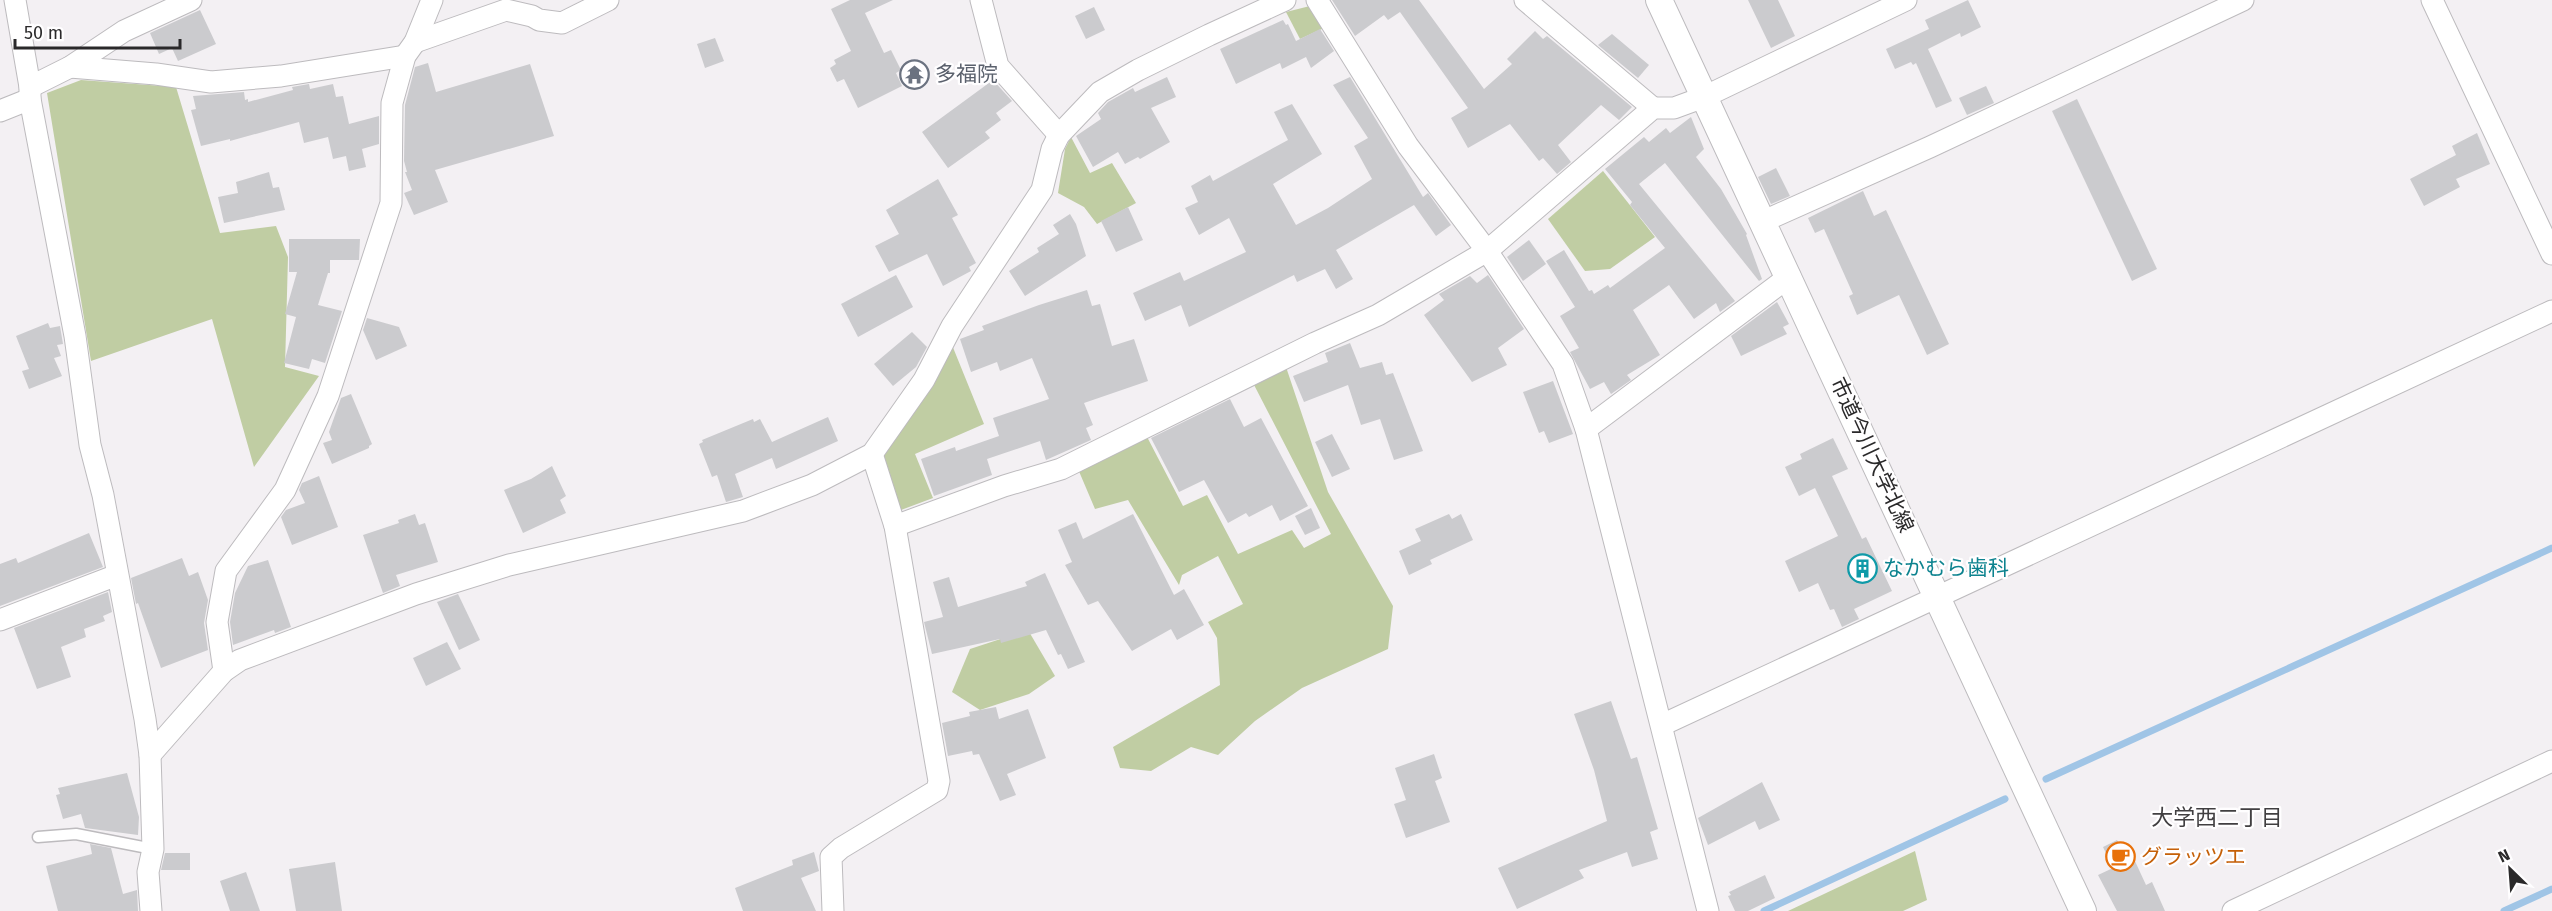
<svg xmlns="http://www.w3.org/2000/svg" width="2552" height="911" viewBox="0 0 2552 911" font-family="'Fira Sans','Noto Sans JP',sans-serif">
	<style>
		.green { fill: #c0cda3 }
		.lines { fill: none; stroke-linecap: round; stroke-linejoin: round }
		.stream { stroke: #a0c5e6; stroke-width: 7 }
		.building { fill: #cbcbce }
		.service-casing { stroke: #bdbbbe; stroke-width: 13 }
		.minor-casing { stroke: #bdbbbe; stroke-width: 23 }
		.tertiary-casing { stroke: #bdbbbe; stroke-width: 28 }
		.service { stroke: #fff; stroke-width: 10 }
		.minor { stroke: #fff; stroke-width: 21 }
		.tertiary { stroke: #fff; stroke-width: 26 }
		.labels { text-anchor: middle; stroke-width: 4.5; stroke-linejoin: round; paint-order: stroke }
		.worship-label { font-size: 21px; fill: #5b616d; stroke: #fffeff; text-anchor: start }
		.street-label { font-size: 21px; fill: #2a292a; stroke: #fffeff }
		.culture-label { font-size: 21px; fill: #0d838f; stroke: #fffeff; text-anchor: start }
		.food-label { font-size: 21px; fill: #c56008; stroke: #fffeff; text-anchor: start }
		.neighbourhood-label { font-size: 22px; fill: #413f41; stroke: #fffeff }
	</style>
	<rect width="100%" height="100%" fill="#f3f0f3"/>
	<g class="green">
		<polygon points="1310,6 1324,28 1300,39 1286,12"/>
		<polygon points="81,80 176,87 220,233 276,226 288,257 285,367 319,376 254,467 212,319 91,361 47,93"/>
		<polygon points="1071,137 1090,173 1112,163 1136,203 1097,224 1084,207 1058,193 1065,149"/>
		<polygon points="1603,171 1655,237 1610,269 1585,271 1548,219"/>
		<polygon points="952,345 984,424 915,454 933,498 901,510 881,449"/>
		<polygon points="1285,364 1328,492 1393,606 1388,649 1302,688 1255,721 1218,755 1191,747 1151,771 1120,768 1113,747 1220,685 1217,638 1208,622 1243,604 1218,556 1182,575 1179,585 1128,500 1095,509 1078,469 1145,433 1183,506 1207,495 1238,554 1292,530 1304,548 1331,534 1252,381"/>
		<polygon points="1028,630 1055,676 1029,694 980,710 952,692 970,649"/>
		<polygon points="1915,851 1927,900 1903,911 1788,911"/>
	</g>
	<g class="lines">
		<g class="stream">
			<polyline points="2046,779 2552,548"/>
			<polyline points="1764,911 2005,799"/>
			<polyline points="2504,911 2552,889"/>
		</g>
	</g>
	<g class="building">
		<polygon points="850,0 893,0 865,13 884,53 891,50 901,70 896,73 902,86 858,108 844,79 837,82 830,68 836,64 834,60 851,51 831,9"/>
		<polygon points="1332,0 1419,0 1484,89 1512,64 1507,59 1535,31 1543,39 1547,36 1632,107 1619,120 1601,105 1558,145 1571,162 1557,174 1543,158 1539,161 1510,124 1468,148 1451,118 1468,108 1400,12 1388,20 1384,15 1355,36"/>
		<polygon points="1748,0 1778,0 1795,36 1771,48"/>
		<polygon points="1968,0 1981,27 1961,37 1960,33 1928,49 1952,101 1936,108 1916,63 1913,65 1911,62 1895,69 1886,49 1929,29 1925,20"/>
		<polygon points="1094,7 1105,30 1086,39 1075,16"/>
		<polygon points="200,10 216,44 178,61 172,48 159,54 150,33"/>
		<polygon points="1283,20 1286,25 1288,24 1296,41 1320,29 1334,51 1311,68 1306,57 1282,69 1280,63 1236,84 1220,49"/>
		<polygon points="1612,34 1649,65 1638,78 1598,45"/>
		<polygon points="715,38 724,61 705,68 697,44"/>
		<polygon points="428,63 436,92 530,64 554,136 435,170 448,202 414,215 404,193 412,190 405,172 407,172 404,161 405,105 415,67"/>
		<polygon points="1167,77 1176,97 1151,108 1170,142 1140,159 1138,157 1125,164 1118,152 1093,167 1076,136 1101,119 1098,113 1108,102 1133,88 1135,92"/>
		<polygon points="1350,77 1423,197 1428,193 1451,225 1436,236 1414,205 1336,250 1353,279 1336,289 1325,269 1297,282 1294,275 1189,327 1181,305 1145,321 1133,293 1180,272 1184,281 1246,252 1229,218 1199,235 1185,208 1198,202 1191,186 1210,175 1213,181 1288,140 1274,112 1292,104 1322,154 1273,184 1296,225 1328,208 1372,179 1354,146 1368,138 1333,85"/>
		<polygon points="993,80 1012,101 996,113 1001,120 985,132 990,138 948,168 922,132"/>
		<polygon points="309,84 310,89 333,84 336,97 343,96 349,124 379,116 379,144 362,149 366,167 349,171 346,156 333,159 328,137 304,143 299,122 230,141 230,139 201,146 191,110 196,109 193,96 244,92 245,100 248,99 248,102 293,90 292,87"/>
		<polygon points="1986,86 1994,103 1967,115 1959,98"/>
		<polygon points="2077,99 2157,269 2132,281 2052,111"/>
		<polygon points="1691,117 1704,149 1696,157 1721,189 1747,234 1746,235 1762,279 1759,281 1665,163 1639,184 1735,301 1720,312 1716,303 1694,319 1669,285 1633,310 1660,355 1627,375 1631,380 1611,394 1604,382 1590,389 1570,352 1579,348 1560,316 1575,307 1546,261 1564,250 1589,291 1592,290 1594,294 1608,285 1610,288 1665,248 1630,205 1632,202 1605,169 1644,137 1649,142 1666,128 1670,133"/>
		<polygon points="2477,133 2490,164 2456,179 2460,187 2424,206 2410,179 2456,155 2452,146"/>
		<polygon points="1776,168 1790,196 1771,204 1758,177"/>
		<polygon points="269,172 273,188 279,187 285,210 224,223 218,197 238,193 236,182"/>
		<polygon points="938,179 958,215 952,218 976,263 969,267 971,271 943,286 927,254 889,272 875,246 899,234 886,210"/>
		<polygon points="1863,191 1874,216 1886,210 1949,344 1927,355 1899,295 1857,315 1849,296 1853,294 1824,229 1815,233 1808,218"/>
		<polygon points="1128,207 1143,240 1116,252 1101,221"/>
		<polygon points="1070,214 1076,224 1086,256 1025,296 1009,271 1039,252 1037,248 1059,234 1053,225"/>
		<polygon points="289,239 360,239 359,260 330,260 330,273 328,273 318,305 342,311 325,363 312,359 309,369 284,363 296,317 285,314 297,272 289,272"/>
		<polygon points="1529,240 1546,264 1523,281 1507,257"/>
		<polygon points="896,275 913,307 858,337 841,304"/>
		<polygon points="1488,275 1524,329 1498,348 1507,365 1472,382 1424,315 1444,300 1439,294 1470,276 1477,283"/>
		<polygon points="1087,290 1092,306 1100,304 1112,346 1134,339 1148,381 1084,403 1093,425 1086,428 1091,440 1046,460 1040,441 987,459 992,475 934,496 921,459 955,447 956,451 999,436 993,418 1049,399 1032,358 1000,371 997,362 971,372 960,339 984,330 982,326 1039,305"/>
		<polygon points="1777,302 1789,324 1783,327 1787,334 1741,356 1731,336"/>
		<polygon points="367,318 399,327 407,346 376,360 363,330"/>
		<polygon points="48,323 50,328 60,326 63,344 57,345 61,356 54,358 62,376 29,389 22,371 29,369 16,336"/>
		<polygon points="912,332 927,347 916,367 893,386 874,364"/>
		<polygon points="1350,343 1360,368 1382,362 1386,375 1393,373 1423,451 1394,460 1380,419 1361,425 1348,385 1304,402 1293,376 1328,362 1325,353"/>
		<polygon points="1553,381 1573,434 1549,443 1544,431 1539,433 1523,392"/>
		<polygon points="351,394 372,444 369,446 369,448 332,464 323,443 332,440 329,432 341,398"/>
		<polygon points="1230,399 1244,427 1261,418 1308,506 1280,521 1272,505 1249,517 1246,513 1228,523 1204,480 1179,492 1151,438"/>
		<polygon points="828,417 838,441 776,469 772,458 735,474 743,497 726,502 717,475 712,477 699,444 703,442 702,440 753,419 754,422 760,419 772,442"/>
		<polygon points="1332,434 1350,469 1332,477 1315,442"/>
		<polygon points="1833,438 1848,469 1832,476 1862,539 1866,537 1892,591 1854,609 1859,619 1842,627 1834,609 1830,610 1818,583 1799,592 1785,561 1838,536 1815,488 1799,496 1785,467 1802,459 1800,454"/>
		<polygon points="552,466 566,496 560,500 566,513 523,533 504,490 531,479"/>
		<polygon points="319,476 338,527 292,545 281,517 286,510 305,503 299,490 302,483"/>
		<polygon points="1311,508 1320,528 1305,535 1295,516"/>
		<polygon points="415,514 419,525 425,523 438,562 396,575 400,586 383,593 363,535 399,523 398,520"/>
		<polygon points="1133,514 1174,595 1184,589 1204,625 1177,640 1171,629 1132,651 1098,601 1088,605 1065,565 1072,562 1058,530 1076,522 1083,539"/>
		<polygon points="1449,514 1452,519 1461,514 1473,540 1430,560 1432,564 1409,575 1399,551 1421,541 1415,529"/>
		<polygon points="89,533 103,567 0,606 0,564 16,558 18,563"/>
		<polygon points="182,558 189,576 198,572 208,600 204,623 208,650 161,668 138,603 136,604 131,578"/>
		<polygon points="268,560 291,627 275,633 274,630 233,645 230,622 235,593 248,566"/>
		<polygon points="1045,573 1085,662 1068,669 1061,654 1058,655 1046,630 1001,643 1000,639 932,654 924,622 943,617 933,582 949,577 958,607 1027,586 1025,582"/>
		<polygon points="108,592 112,612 103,616 105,621 84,629 86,637 61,647 71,677 37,689 14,628"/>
		<polygon points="458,594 480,640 459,650 437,602"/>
		<polygon points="447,642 461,669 426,686 413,658"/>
		<polygon points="1611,701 1631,759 1637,757 1658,829 1650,832 1658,859 1632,867 1627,852 1579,870 1584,878 1517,909 1498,868 1607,821 1594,770 1574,714"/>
		<polygon points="996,707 999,719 1028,709 1046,758 1007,774 1016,795 1000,801 979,754 973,755 972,751 948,756 942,723 970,716 969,712"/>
		<polygon points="1434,754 1442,778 1435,781 1450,822 1406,838 1394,804 1406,800 1395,768"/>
		<polygon points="127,773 139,817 138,835 85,828 81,814 63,819 56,795 60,794 58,788"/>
		<polygon points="1762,782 1780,820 1759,830 1755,821 1708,845 1698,818"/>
		<polygon points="2117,840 2122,849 2128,846 2146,885 2152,882 2165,911 2117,911 2098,875 2113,868 2103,847"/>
		<polygon points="90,844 111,848 123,894 137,890 138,911 58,911 46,866 92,854"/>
		<polygon points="814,852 819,871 801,878 816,911 743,911 735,888 793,865 792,860"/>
		<polygon points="165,853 190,853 190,870 161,870"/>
		<polygon points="335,862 342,911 296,911 289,869"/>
		<polygon points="246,872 260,911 230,911 220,881"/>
		<polygon points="1765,875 1775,898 1748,911 1735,911 1728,896 1731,895 1729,892"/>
	</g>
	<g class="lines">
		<defs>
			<polyline id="service" points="38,837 76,834 153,849"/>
			<g id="minor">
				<polyline points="15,0 30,87 30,99 75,336 90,445 103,495 145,719 150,755 153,849 148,872 151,911"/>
				<polyline points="981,0 998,66 1059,135"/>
				<polyline points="1317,0 1408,146 1487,251 1563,364 1586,429 1708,911"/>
				<polyline points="1525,0 1653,108"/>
				<polyline points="2432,0 2552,254"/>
				<polyline points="415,42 506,10 532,16 539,20 562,23 608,0"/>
				<polyline points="70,67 156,74 211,82 281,76 405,56"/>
				<polyline points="30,87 70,67 124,31 191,0"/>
				<polyline points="0,111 30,99"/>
				<polyline points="1764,221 1930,147 2243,0"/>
				<polyline points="1586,429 1790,276"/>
				<polyline points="895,526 1004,486 1061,469 1315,343 1378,315 1487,251 1653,108 1674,108 1704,97 1906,0"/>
				<polyline points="0,620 117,575"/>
				<polyline points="224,671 217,622 226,571 285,490 328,396 391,203 392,103 405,56 415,42 432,0"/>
				<polyline points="1662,725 2552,311"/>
				<polyline points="150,755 224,671 240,660 416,594 509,565 743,511 812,485 872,454 924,380 952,326 1042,190 1052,149 1059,135 1100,92 1138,70 1209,35 1285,0"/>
				<polyline points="833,911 831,857 841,848 937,790 939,781 895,526 872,454"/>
				<polyline points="2233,911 2552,761"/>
			</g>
			<polyline id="tertiary" points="1659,0 2083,911"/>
		</defs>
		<use href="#service" class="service-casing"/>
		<use href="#minor" class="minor-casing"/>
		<use href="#tertiary" class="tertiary-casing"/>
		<use href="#service" class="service"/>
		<use href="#minor" class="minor"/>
		<use href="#tertiary" class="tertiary"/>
	</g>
	<defs>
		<symbol id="temple-ring" viewBox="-11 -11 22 22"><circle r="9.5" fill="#fffeff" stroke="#6b7280" stroke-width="1.5"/><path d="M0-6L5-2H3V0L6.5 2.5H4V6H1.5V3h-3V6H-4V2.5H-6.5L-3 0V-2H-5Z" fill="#6b7280"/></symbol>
		<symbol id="building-ring" viewBox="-11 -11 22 22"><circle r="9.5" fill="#fffeff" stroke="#0f9aa8" stroke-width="1.5"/><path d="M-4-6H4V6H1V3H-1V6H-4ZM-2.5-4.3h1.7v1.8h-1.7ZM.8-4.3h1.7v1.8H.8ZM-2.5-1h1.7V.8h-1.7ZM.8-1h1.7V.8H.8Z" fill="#0f9aa8"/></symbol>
		<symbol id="cafe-ring" viewBox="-11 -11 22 22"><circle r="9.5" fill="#fffeff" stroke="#e8710a" stroke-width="1.5"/><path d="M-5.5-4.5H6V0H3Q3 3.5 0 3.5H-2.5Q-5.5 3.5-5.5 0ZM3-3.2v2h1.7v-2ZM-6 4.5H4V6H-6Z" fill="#e8710a"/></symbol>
	</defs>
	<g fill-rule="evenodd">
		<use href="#temple-ring" x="898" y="58" width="33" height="33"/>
		<use href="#building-ring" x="1846" y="552" width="33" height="33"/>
		<use href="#cafe-ring" x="2104" y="840" width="33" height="33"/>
	</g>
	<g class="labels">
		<g class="worship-label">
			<text x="935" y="81">多福院</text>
		</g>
		<g class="street-label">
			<text transform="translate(1872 455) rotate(65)" y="7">市道今川大学北線</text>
		</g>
		<g class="culture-label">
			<text x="1883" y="575">なかむら歯科</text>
		</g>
		<g class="food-label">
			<text x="2141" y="864">グラッツエ</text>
		</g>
		<g class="neighbourhood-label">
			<text x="2217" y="825">大学西二丁目</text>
		</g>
	</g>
	<g transform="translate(2510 869) rotate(335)" stroke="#fffeff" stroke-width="4.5" paint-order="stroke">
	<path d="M0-4.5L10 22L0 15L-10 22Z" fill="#2a292a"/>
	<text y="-9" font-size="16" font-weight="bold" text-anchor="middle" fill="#2a292a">N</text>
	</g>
	<path d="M15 39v9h165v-9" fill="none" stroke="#2a292a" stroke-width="3"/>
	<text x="24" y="39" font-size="18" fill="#2a292a" stroke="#fffeff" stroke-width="4.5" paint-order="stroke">50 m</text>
</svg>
